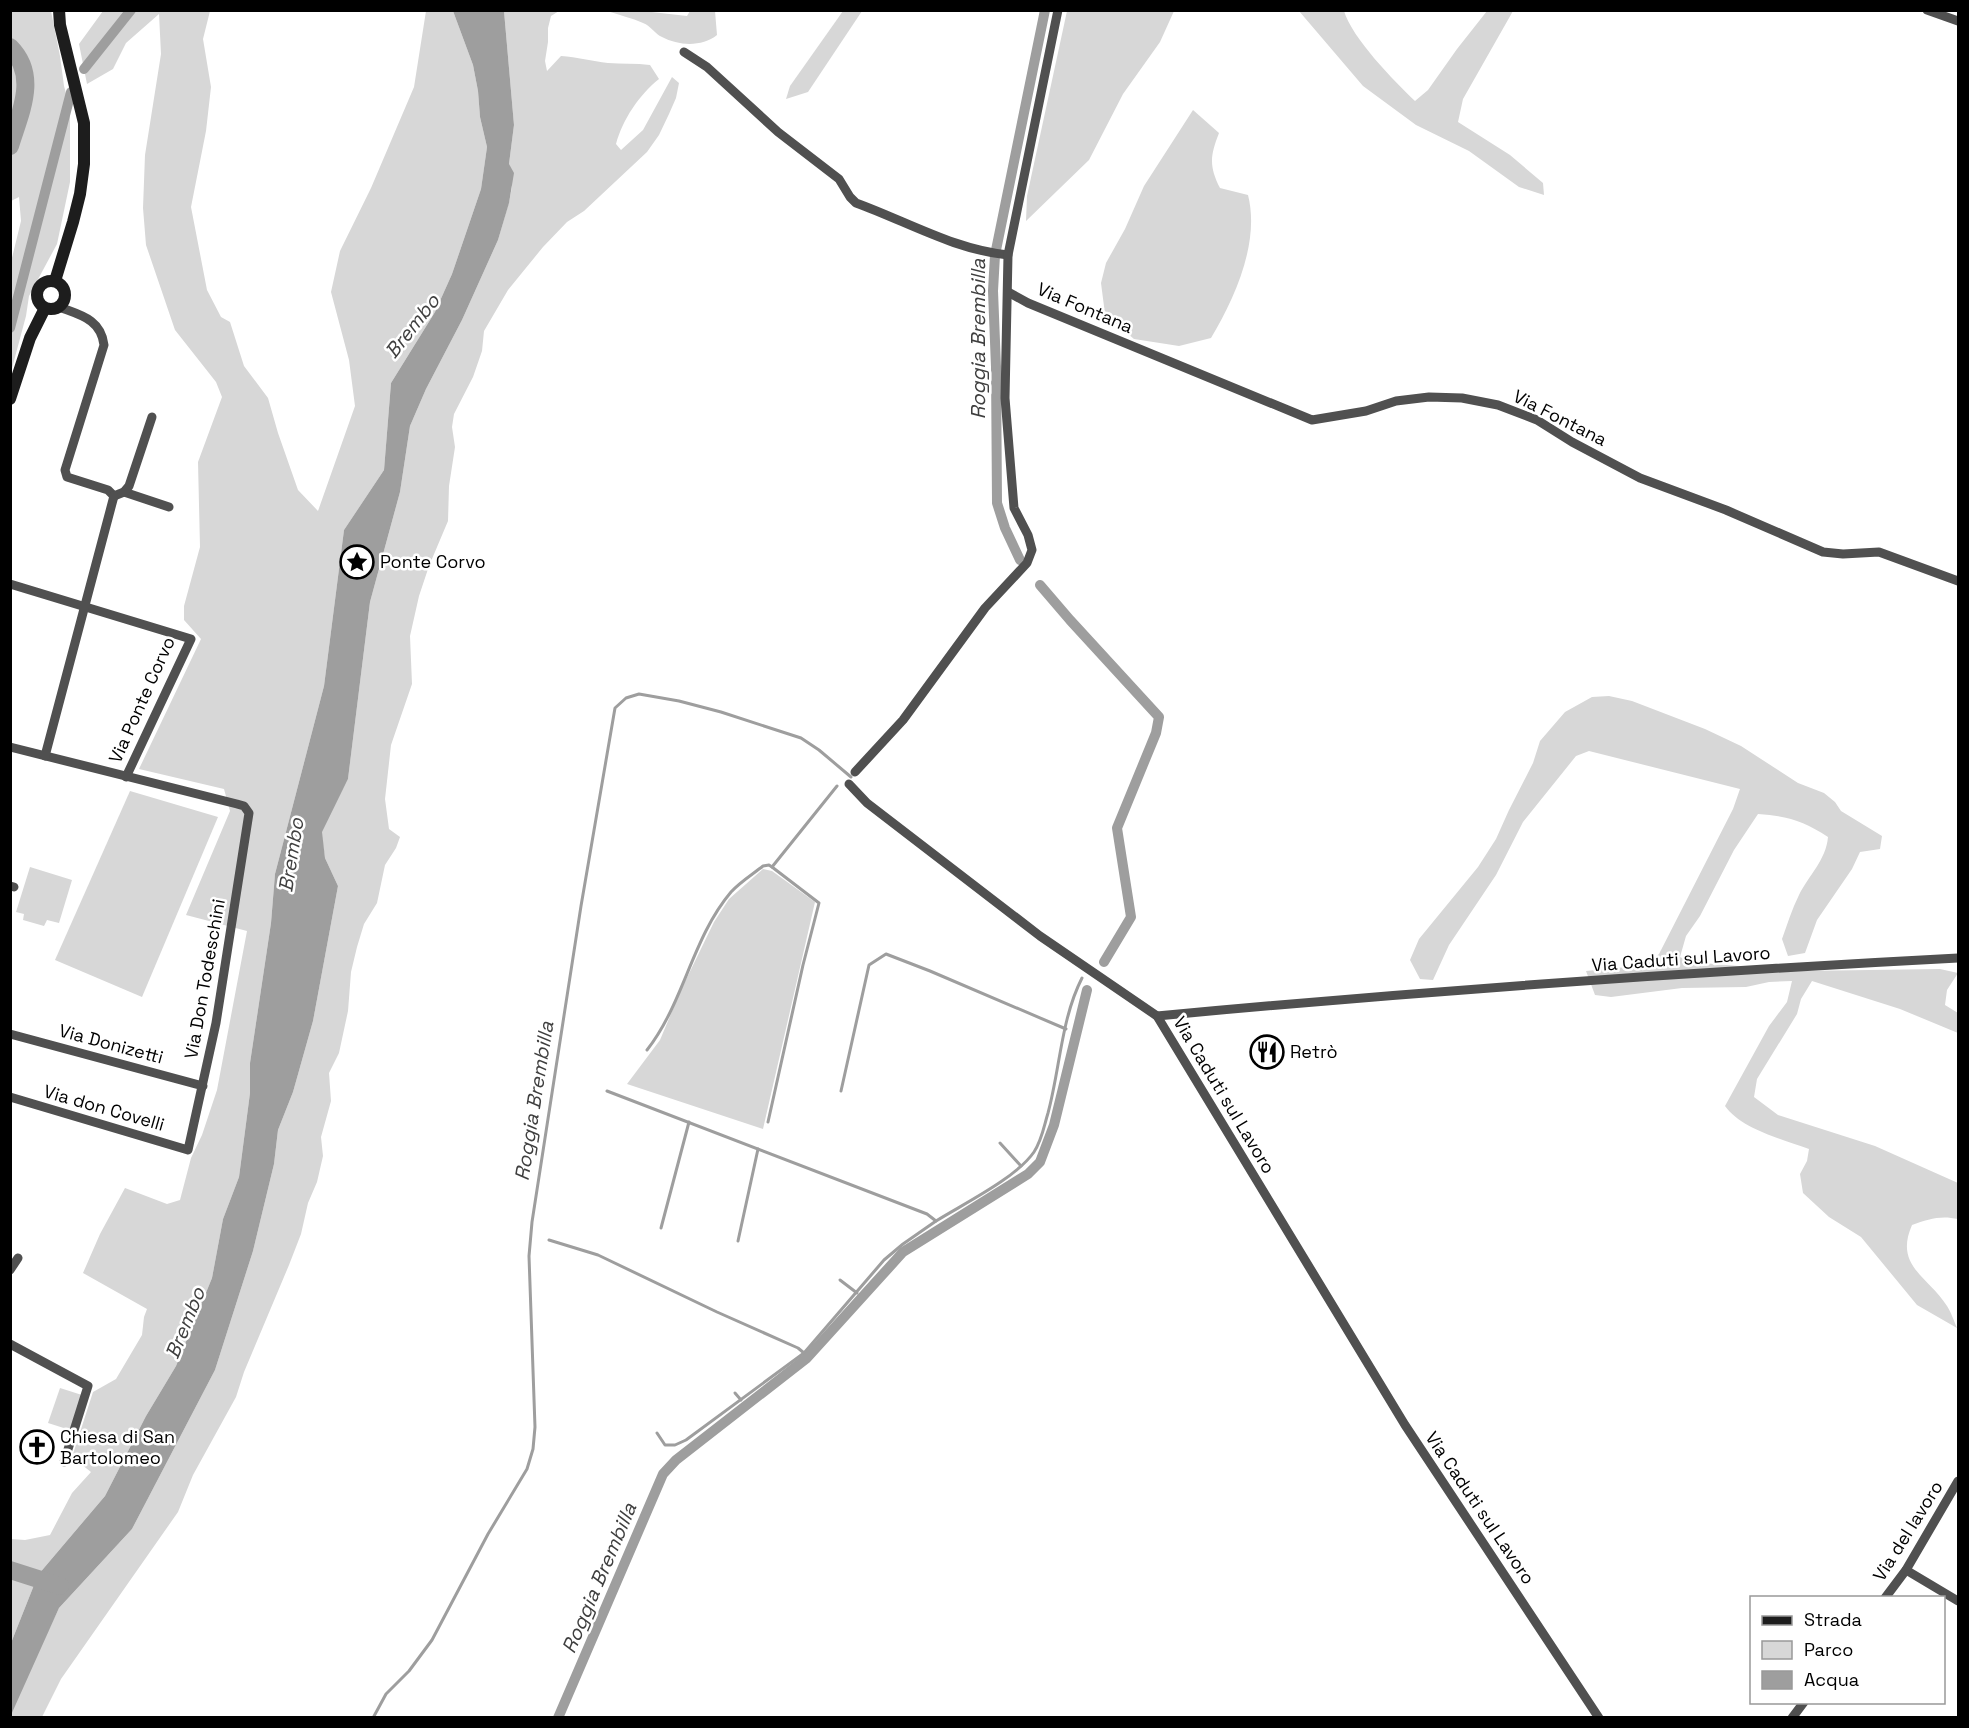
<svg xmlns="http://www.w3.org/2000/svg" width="1969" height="1728" viewBox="0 0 1969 1728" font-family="'Space Grotesk',sans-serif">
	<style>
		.green { fill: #d7d7d7 }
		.water { fill: #9e9e9e }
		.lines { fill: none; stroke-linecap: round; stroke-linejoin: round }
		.stream { stroke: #9e9e9e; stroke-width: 3 }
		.canal { stroke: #9e9e9e; stroke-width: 10 }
		.river { stroke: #9e9e9e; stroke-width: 18 }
		.street { stroke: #505050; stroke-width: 9 }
		.secondary { stroke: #1d1d1d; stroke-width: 12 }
		.labels { text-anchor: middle; stroke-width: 5; stroke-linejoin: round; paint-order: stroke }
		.street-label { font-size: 18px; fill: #000; stroke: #fff }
		.poi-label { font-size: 18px; fill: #000; stroke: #fff; text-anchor: start }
		.water-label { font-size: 20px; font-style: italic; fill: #3f3f3f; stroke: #fff }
	</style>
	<rect width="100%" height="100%" fill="#fff"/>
	<g class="green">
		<polygon points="11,10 51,11 60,56 64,86 70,108 70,182 57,244 29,296 26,316 11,372 10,266 21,221 19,197 11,201"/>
		<polygon points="103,11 210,11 203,39 211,87 206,131 191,207 207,290 221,317 230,322 244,366 268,398 278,433 298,490 318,511 355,406 349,360 331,292 340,251 371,188 414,87 426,11 453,11 473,65 478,91 480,117 487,147 481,189 452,274 435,312 391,383 384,470 344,530 324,686 275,874 271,923 250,1063 250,1093 239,1177 223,1219 212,1278 176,1366 146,1416 105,1496 38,1575 11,1643 11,1539 25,1540 50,1535 72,1493 91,1472 72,1457 93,1392 116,1379 142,1335 144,1317 147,1309 83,1273 100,1234 125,1188 167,1204 180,1200 191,1158 202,1135 217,1090 247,931 186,915 230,811 224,789 139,769 201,639 184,620 184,606 200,547 198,462 222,397 216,382 175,330 146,245 143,208 145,155 161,54 159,14 126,43 113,69 87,84 79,44"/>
		<path d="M 504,11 L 559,11 L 551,16 L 548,28 L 548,42 L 545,61 L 547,71 L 561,56 C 577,57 592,61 608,63 C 622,64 636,63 650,65 L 659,79 C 639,95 623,119 616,144 L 621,150 L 643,130 L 672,77 L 679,83 L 676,98 L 669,114 L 659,135 L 647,152 L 584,211 L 567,222 L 543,247 L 508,290 L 484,331 L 482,351 L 473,377 L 454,414 L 452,427 L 455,447 L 449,486 L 448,521 L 429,566 L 419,596 L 410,636 L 412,684 L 391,745 L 385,799 L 389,829 L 400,837 L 396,848 L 385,865 L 377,903 L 364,924 L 357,947 L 351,972 L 348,1011 L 339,1053 L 329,1073 L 331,1101 L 321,1137 L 323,1156 L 317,1182 L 308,1203 L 301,1234 L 289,1265 L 244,1372 L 236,1397 L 193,1475 L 178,1512 L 61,1679 L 42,1717 L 11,1718 L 12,1707 L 59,1608 L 132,1529 L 215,1370 L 253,1251 L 274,1164 L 278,1130 L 293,1092 L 313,1021 L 338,886 L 325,858 L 321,832 L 348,779 L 370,602 L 400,492 L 410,426 L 426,389 L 462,320 L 498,240 L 509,202 L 512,187 L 509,164 L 514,125 Z"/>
		<path d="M 607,11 L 643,11 L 687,16 L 690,11 L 715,11 L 717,35 C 702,47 679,46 662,37 C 655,34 651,26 643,23 C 632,18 619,15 607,11 Z"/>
		<polygon points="843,11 862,11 808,92 786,99 790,86"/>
		<polygon points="1067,11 1174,11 1160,42 1123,94 1089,160 1026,221 1027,196"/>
		<path d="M 1299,11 L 1344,11 C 1352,38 1394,81 1415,101 L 1428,90 L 1457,49 L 1487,11 L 1513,11 L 1463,99 L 1458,122 L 1510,155 L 1543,183 L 1544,195 L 1519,187 L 1469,151 L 1416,125 L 1363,86 Z"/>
		<path d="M 1193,110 L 1219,133 C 1210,156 1209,166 1220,188 L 1248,195 C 1260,242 1235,298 1211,338 L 1179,346 L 1134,339 L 1105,314 L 1101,283 L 1106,263 L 1125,229 L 1144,186 Z"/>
		<path d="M 1609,696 L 1632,701 L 1705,729 L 1741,746 L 1798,783 L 1824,793 L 1835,802 L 1841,811 L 1882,836 L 1880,849 L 1860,852 L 1852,869 L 1817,920 L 1805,953 L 1788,956 L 1782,939 C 1787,925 1792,909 1799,895 C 1809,875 1826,860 1828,837 C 1804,821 1787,816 1758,814 L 1734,850 L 1700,916 L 1686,936 L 1680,957 L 1691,962 L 1799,971 L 1940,969 L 1958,973 L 1947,990 L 1945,1005 L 1958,1013 L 1958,1033 L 1900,1009 L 1812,981 L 1801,999 L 1797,1014 L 1757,1079 L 1754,1097 L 1778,1115 L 1875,1146 L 1958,1183 L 1958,1219 C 1941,1215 1928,1219 1912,1225 C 1894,1266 1928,1276 1947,1306 C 1951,1312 1954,1321 1957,1328 L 1917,1305 L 1861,1237 L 1829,1217 L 1803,1193 L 1800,1174 L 1807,1161 L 1809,1149 C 1784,1140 1741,1129 1725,1106 L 1769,1026 L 1787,1002 L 1792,981 L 1769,982 L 1746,987 L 1682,988 L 1611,997 L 1595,995 L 1586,971 L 1647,965 L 1659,954 L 1733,809 L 1740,789 L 1589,751 L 1576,756 L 1523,822 L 1496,875 L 1449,945 L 1433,980 L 1420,979 L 1410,960 L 1419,939 L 1478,867 L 1496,839 L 1509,810 L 1533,763 L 1540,741 L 1565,712 L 1592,697 Z"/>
		<polygon points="130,791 218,817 142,997 55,960"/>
		<polygon points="30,867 72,880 59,923 47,920 44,926 23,920 24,914 16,912"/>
		<polygon points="763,869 772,871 815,902 763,1129 627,1084 660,1040 681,990 714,922 729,899"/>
		<polygon points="60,1388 82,1395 70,1430 48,1423"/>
	</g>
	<polygon class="water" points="453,11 504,11 514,125 509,164 514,173 509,203 498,240 462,320 426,389 410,426 400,492 370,602 348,779 322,832 325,858 338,886 313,1021 293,1092 278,1130 274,1164 253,1251 215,1370 132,1529 59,1608 11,1715 11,1643 38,1575 105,1496 146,1416 176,1366 212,1278 223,1219 239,1177 250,1093 250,1063 271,923 275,874 324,686 344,530 384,470 391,383 435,312 452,274 481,189 487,147 480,117 478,91 473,65"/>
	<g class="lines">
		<g class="stream">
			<path d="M 647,1050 C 684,1003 692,938 731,892 C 740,882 753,874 763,866 L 769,865 L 772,867"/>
			<polyline points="607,1091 927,1214 936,1221 903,1244 884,1260 804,1353 686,1440 675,1445 665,1445 657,1433"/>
			<polyline points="841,1091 869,965 886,954 930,971 1066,1029"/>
			<polyline points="768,1122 803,965 819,903 772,867 837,786"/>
			<polyline points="1000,1143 1021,1166"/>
			<path d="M 936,1221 C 965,1203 1016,1178 1034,1152 C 1042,1140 1044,1126 1048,1113 C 1060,1069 1061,1019 1082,978"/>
			<polyline points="661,1228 689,1122"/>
			<polyline points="549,1240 598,1255 717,1312 798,1348 804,1353"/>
			<polyline points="738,1241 758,1149"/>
			<polyline points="840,1280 857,1293"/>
			<polyline points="735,1393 741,1400"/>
			<polyline points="373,1718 386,1694 409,1671 432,1640 488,1534 527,1469 533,1449 535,1427 529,1256 532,1222 581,906 615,708 626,698 639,694 679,701 721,712 801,738 819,750 851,777"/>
		</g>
		<g class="canal">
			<polyline points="84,69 131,10"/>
			<polyline points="10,328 71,92"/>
			<polyline points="1020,560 1005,528 997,503 996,367 993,291 995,255 1045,10"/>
			<polyline points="1040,585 1070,620 1159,717 1156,733 1117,828 1131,917 1104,962"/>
			<polyline points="558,1718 663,1474 676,1460 807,1358 903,1252 1028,1174 1040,1162 1054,1125 1087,990"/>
		</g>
		<g class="river">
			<path d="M 10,47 C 39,76 20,113 10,146"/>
			<polyline points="10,1570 60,1586"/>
		</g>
		<g class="street">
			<polyline points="1927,10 1958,21"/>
			<path d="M 684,52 L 707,67 L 778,132 L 839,179 L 850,197 L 856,203 C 906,221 955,250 1008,255"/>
			<polyline points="1008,292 1028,303 1312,420 1366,411 1396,401 1429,397 1462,398 1498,405 1537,420 1572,442 1640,478 1726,510 1823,552 1843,554 1879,552 1958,581"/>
			<path d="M 59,307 C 80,315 101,319 104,345 L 65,470 L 67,477 L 108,490 L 114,496"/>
			<polyline points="124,492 169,507"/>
			<polyline points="114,496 124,492 129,486 152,417"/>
			<polyline points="10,584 191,639 126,777"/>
			<polyline points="10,747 237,804 244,806 249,813 216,1023 188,1150 10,1097"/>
			<polyline points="45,756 114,496"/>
			<polyline points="855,772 903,720 985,608 1027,563 1032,550 1028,535 1014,508 1005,398 1008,255 1058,10"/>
			<polyline points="849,784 867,803 1040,936 1157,1016 1405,1425 1599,1718"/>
			<polyline points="10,886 14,887"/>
			<path d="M 1157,1016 C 1424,991 1691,972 1958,958"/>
			<polyline points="10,1034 203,1086"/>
			<polyline points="10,1270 18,1258"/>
			<polyline points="10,1344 88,1386 64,1462"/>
			<polyline points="1906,1570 1958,1601"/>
			<polyline points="1885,1598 1906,1570 1958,1481"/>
			<polyline points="1792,1718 1804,1702"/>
		</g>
		<g class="secondary">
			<polyline points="55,281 73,222 80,194 84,164 84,123 60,25 59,10"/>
			<circle cx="51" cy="295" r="14"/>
			<polyline points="10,399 30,338 45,308"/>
		</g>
	</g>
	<defs>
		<symbol id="sight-ring" viewBox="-11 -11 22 22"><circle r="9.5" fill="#fff" stroke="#000" stroke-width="1.5"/><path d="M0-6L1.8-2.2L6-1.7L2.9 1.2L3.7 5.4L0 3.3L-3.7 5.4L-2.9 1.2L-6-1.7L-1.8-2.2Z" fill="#000"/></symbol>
		<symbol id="restaurant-ring" viewBox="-11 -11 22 22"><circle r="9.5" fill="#fff" stroke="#000" stroke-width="1.5"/><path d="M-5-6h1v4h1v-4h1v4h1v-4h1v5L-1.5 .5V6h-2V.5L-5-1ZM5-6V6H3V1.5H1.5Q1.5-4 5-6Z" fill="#000"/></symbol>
		<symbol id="church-ring" viewBox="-11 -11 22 22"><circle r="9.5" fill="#fff" stroke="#000" stroke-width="1.5"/><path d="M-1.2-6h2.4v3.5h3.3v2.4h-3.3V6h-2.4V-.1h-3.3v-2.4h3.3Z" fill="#000"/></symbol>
	</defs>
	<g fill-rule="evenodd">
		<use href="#sight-ring" x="338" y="543" width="38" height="38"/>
		<use href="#restaurant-ring" x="1248" y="1033" width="38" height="38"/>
		<use href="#church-ring" x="18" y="1428" width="38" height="38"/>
	</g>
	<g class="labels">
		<g class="street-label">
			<text transform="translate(1085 308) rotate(23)" y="6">Via Fontana</text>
			<text transform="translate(1560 418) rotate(27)" y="6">Via Fontana</text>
			<text transform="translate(142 700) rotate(-66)" y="6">Via Ponte Corvo</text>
			<text transform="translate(1681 959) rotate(-4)" y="6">Via Caduti sul Lavoro</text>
			<text transform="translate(205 979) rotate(-80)" y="6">Via Don Todeschini</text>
			<text transform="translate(111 1044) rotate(15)" y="6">Via Donizetti</text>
			<text transform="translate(1224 1095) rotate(59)" y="6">Via Caduti sul Lavoro</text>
			<text transform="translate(104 1108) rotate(16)" y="6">Via don Covelli</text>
			<text transform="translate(1480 1508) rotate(56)" y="6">Via Caduti sul Lavoro</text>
			<text transform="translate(1908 1531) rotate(-58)" y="6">Via del lavoro</text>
		</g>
		<g class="poi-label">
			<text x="380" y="568">Ponte Corvo</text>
			<text x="1290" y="1058">Retrò</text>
			<text x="60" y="1443">Chiesa di San<tspan x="60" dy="21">Bartolomeo</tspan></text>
		</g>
		<g class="water-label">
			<text transform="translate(412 326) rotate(-52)" y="7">Brembo</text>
			<text transform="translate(978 339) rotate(-90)" y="7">Roggia Brembilla</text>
			<text transform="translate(291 855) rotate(-81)" y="7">Brembo</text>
			<text transform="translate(534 1101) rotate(-81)" y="7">Roggia Brembilla</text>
			<text transform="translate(185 1323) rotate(-68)" y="7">Brembo</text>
			<text transform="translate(599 1578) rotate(-67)" y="7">Roggia Brembilla</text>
		</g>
	</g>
	<rect width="1969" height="1728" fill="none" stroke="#000000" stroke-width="24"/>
	<rect x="1750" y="1596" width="195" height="108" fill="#ffffff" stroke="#999999" stroke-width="1.5"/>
	<rect x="1762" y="1616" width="30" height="9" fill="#1d1d1d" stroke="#999999" stroke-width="1.5"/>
	<text x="1804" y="1626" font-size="18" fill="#000000">Strada</text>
	<rect x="1762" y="1641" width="30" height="18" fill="#d7d7d7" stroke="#999999" stroke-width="1.5"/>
	<text x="1804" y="1656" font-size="18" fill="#000000">Parco</text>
	<rect x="1762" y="1671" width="30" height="18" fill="#9e9e9e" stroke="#999999" stroke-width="1.5"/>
	<text x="1804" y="1686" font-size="18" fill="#000000">Acqua</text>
</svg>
